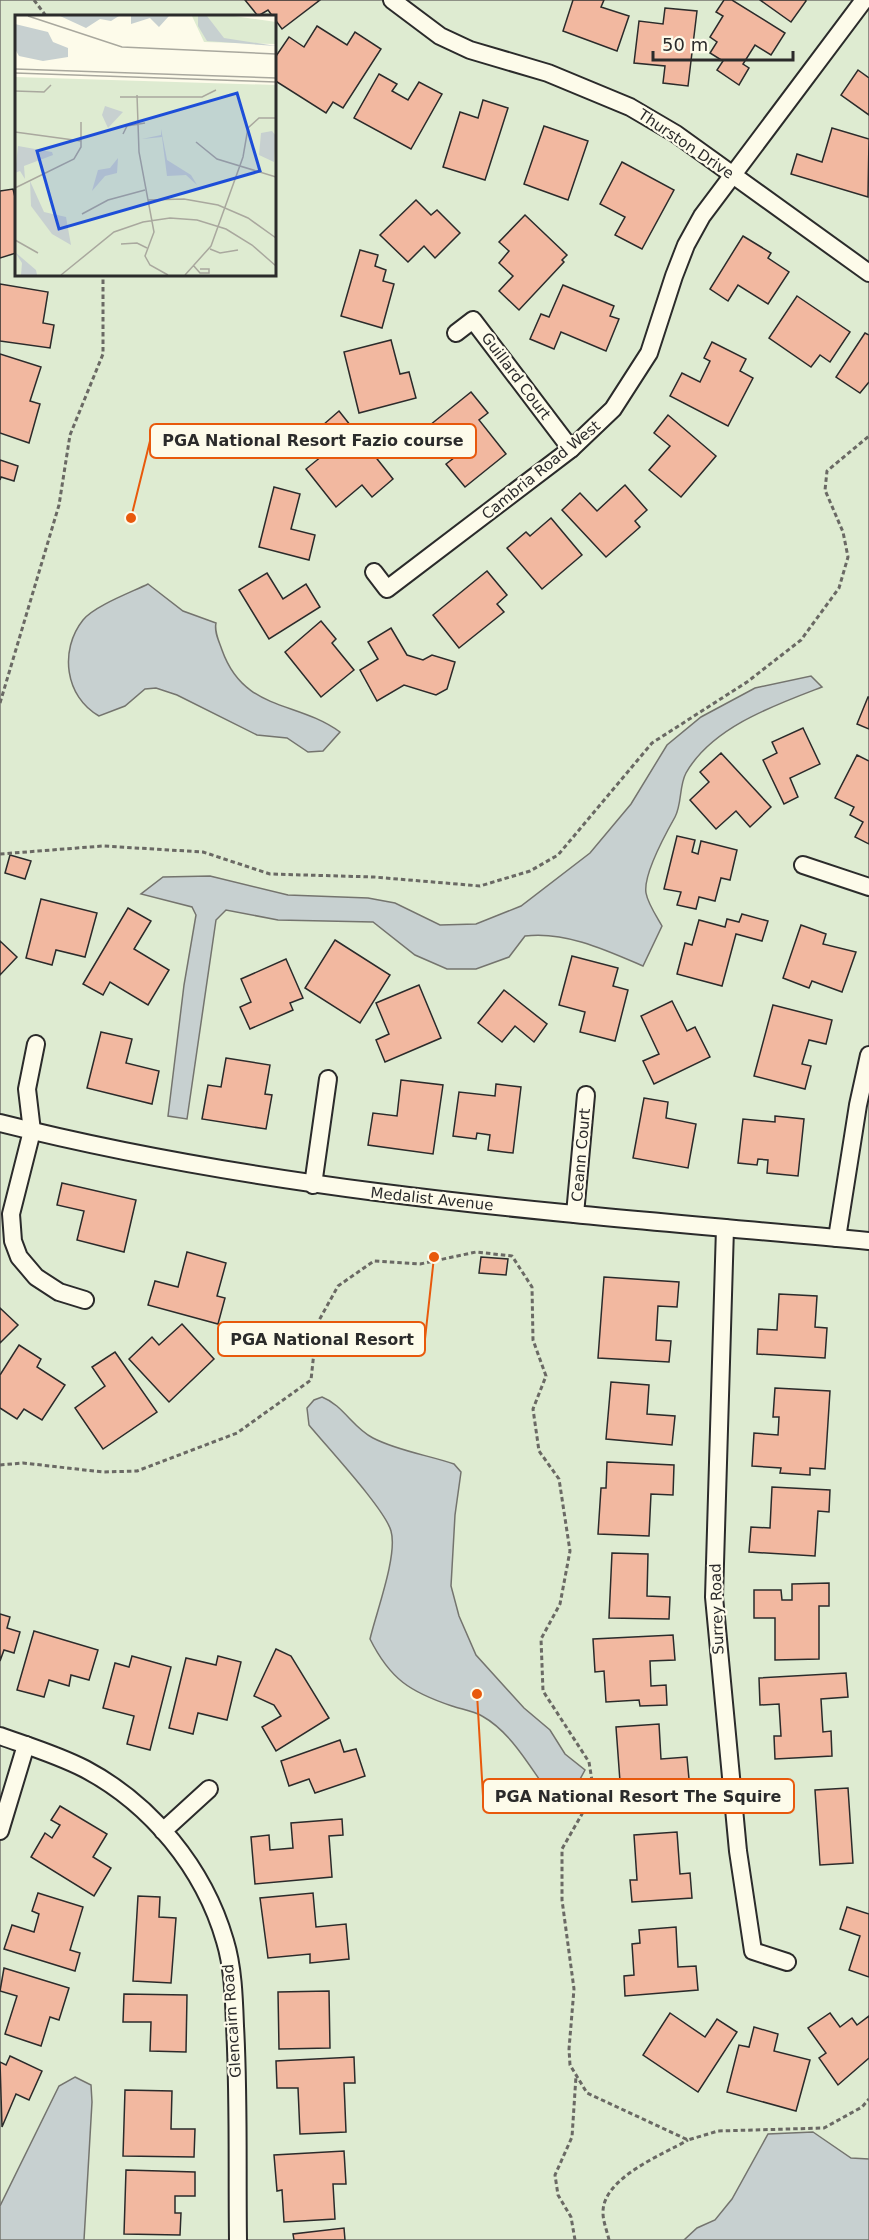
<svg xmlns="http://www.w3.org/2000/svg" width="869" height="2240" viewBox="0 0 869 2240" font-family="'DejaVu Sans',sans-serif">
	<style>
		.green { fill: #deebd1; stroke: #74746e; stroke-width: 1.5; fill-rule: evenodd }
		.water { fill: #c7d0d0; stroke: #74746e; stroke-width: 1.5 }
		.building { fill: #f2b8a0; stroke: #2b2b2b; stroke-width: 1.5 }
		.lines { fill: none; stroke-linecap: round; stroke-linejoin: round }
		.street-casing { stroke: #2b2b2b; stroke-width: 20 }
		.path { stroke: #6a6964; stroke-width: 3; stroke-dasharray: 4.5 3; stroke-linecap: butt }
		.street { stroke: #fdfbea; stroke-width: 16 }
		.labels { text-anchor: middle; stroke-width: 4.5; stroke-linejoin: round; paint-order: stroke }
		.street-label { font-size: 15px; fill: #2b2b2b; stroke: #fdfbea }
		.inset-road { fill: none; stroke: #a9a89e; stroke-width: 1.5 }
		.view { fill: #1d4ed8; fill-opacity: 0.15; stroke: #1d4ed8; stroke-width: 3 }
		.inset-edge { fill: none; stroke: #2b2b2b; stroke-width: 3 }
		.leader { fill: none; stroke: #e8590c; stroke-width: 2 }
		.callout-dot { fill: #e8590c; stroke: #fdfbea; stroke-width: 2 }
		.callout { fill: #fdfbea; stroke: #e8590c; stroke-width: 2 }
		.callout-label { font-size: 16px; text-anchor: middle; font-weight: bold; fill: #2b2b2b }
	</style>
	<rect width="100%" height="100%" fill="#fdfbea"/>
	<path class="green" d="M 0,0 L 869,0 L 869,2240 L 0,2240 ZM 16,16 L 274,16 L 274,274 L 16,274 Z"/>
	<g class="water">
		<path d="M 148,584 L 183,611 L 216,623 C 214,632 219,641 222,650 C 244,712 296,700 340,732 L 323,751 L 308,752 L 287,738 L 257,735 L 177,695 L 156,688 L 145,689 L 125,706 L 99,716 C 65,697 59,650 83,620 C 94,606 132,592 148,584 Z"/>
		<path d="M 811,676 L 822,687 C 775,705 712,727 686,773 C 679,786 682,804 675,817 C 666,833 643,875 646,893 C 648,904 657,917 662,926 L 643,966 C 606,950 565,931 525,936 L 509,957 L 476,969 L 447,969 L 415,955 L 373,922 L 278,920 L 226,910 L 216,920 L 187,1119 L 168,1116 L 184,985 L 196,915 L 192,907 L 141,894 L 163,877 L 210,876 L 288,895 L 368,898 L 395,903 L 440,925 L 476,924 L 521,906 L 590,853 L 631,804 L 667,745 L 701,717 L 755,688 Z"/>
		<path d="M 322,1397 C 343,1405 353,1428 373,1438 C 398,1451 428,1455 454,1464 L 461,1472 L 455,1515 L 451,1586 L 459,1616 L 476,1655 L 524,1708 L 550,1730 L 565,1754 L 585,1770 L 573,1792 L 555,1796 L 548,1792 C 530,1767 511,1732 482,1716 C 474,1711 461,1709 452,1706 C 410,1692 390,1679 370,1639 C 376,1613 398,1555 391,1531 C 385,1509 326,1446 309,1425 L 307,1408 L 314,1400 Z"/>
		<polygon points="75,2077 91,2085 92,2102 84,2240 0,2240 0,2206 59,2086"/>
		<polygon points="813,2132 851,2158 869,2159 869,2240 684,2240 697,2228 715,2220 732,2199 768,2134"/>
	</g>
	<g class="building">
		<polygon points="245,0 320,0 282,29 268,10 258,16"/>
		<polygon points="573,0 604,0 601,7 629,16 617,51 563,31"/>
		<polygon points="724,0 732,0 785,33 771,55 755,45 743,64 749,68 739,85 717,70 723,61 710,53 717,42 710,37 723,16 716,12"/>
		<polygon points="760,0 806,0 806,1 791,22"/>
		<polygon points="665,8 697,11 688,86 663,83 665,66 634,63 639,21 663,24"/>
		<polygon points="317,26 347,45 355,32 381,49 343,108 333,102 326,113 274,80 274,59 289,37 304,47"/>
		<polygon points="858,70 869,78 869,115 841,95"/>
		<polygon points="379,74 397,84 392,91 408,100 419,82 442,94 411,149 354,118"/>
		<polygon points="483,100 508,108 485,180 443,167 460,112 478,118"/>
		<polygon points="544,126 588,141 568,200 524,184"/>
		<polygon points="832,128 869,139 868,197 791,174 797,154 822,162"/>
		<polygon points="622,162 674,190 642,249 615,235 625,217 600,204"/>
		<polygon points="13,189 16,201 16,253 0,258 0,191"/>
		<polygon points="416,200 431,215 437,210 460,233 435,258 424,246 408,262 380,235"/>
		<polygon points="525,215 567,255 562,260 564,262 519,310 499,291 513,276 499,263 509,251 499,242"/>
		<polygon points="743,236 771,253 768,258 789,272 768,304 738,285 728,301 710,289"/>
		<polygon points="360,250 378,255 375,266 386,270 383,281 394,284 382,328 341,316"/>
		<polygon points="0,284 48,292 43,323 54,325 50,348 0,341"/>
		<polygon points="563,285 614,306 610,316 619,319 606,351 561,332 554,349 530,339 541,314 549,317"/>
		<polygon points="797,296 850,332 830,362 820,355 811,367 769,338"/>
		<polygon points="865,333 869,335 869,382 860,393 836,377"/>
		<polygon points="391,340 400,374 409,372 416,398 359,413 344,352"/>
		<polygon points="712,342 746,359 740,371 753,378 728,426 670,396 682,373 700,382 710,361 704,358"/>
		<polygon points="0,354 41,367 30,401 40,404 29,443 0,433"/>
		<polygon points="471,392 488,413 479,420 506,454 465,487 446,464 455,457 430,425"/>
		<polygon points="339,411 393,479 372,497 362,485 336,507 306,469 338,443 323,425"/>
		<polygon points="668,415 716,456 681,497 649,470 670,446 654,433"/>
		<polygon points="0,460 18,466 14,481 1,477 0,480"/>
		<polygon points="625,485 647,510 635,521 640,527 606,557 562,510 580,493 597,511"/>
		<polygon points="274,487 300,494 291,529 315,535 309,560 259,547"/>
		<polygon points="551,518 582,555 542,589 507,548 526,532 530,536"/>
		<polygon points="487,571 507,595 497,604 504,612 459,648 433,615"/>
		<polygon points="267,573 283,599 306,584 320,607 269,639 239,590"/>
		<polygon points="321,621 336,639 332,643 354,670 321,697 285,652"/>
		<polygon points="391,628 407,655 423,660 432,655 455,662 447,689 436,695 404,685 377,701 360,670 378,659 368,642"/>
		<polygon points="868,697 869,697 869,729 857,724"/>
		<polygon points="803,728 820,764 790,778 798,797 784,804 763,760 777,753 772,742"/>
		<polygon points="721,753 771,807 750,827 736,811 716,829 690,800 709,782 700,772"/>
		<polygon points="857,755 869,761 869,844 855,837 863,822 850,815 854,807 835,798"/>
		<polygon points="677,836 695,840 692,852 698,854 701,841 737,850 730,880 721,878 715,901 699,897 696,909 677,905 681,892 664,889"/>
		<polygon points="10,855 31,861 25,879 5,873"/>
		<polygon points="41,899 97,913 85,957 56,950 52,965 26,958"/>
		<polygon points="128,908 151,921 134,949 169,970 148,1005 110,982 103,995 83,984"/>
		<polygon points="742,914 768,921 762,941 736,934 722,986 677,974 685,943 692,945 699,920 725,927 727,919 739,922"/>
		<polygon points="801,925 826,934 823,944 856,952 842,992 812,981 809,988 783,978"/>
		<polygon points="335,940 390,975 360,1023 305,988"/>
		<polygon points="0,941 17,957 0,975"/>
		<polygon points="572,956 618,968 613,986 628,990 615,1041 580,1032 585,1012 559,1005"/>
		<polygon points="286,959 303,998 290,1003 293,1010 250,1029 240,1007 251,1002 241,979"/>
		<polygon points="419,985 441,1038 385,1062 376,1040 389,1034 376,1003"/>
		<polygon points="504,990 547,1024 534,1042 515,1026 502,1042 478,1023"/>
		<polygon points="672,1001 687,1031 695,1027 710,1057 654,1084 643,1061 659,1054 641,1016"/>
		<polygon points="773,1005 832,1020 826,1044 809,1040 802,1064 811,1066 805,1089 754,1076"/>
		<polygon points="101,1032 132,1039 126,1063 159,1071 152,1104 87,1088"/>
		<polygon points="226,1058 270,1065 265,1094 272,1095 266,1129 202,1119 208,1085 221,1087"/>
		<polygon points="401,1080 443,1085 433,1154 368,1145 373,1113 397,1116"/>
		<polygon points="496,1084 521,1087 513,1153 488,1150 490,1135 477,1133 476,1139 453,1136 459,1092 495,1096"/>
		<polygon points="644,1098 668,1102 666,1118 696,1124 688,1168 633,1158"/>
		<polygon points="775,1116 804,1119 798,1176 767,1173 768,1160 758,1159 757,1165 738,1163 743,1119 775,1122"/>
		<polygon points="62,1183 136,1200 124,1252 77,1240 84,1211 57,1205"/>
		<polygon points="187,1252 226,1263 217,1296 225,1298 218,1324 148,1305 155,1281 178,1287"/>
		<polygon points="481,1257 508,1259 506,1275 479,1273"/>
		<polygon points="604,1277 679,1282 677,1307 658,1306 656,1340 671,1341 669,1362 598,1358"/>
		<polygon points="779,1294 817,1296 815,1327 827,1328 825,1358 757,1354 758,1329 777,1330"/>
		<polygon points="0,1308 18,1325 0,1343"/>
		<polygon points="182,1324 214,1359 169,1402 129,1359 152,1337 159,1345"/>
		<polygon points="19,1345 41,1359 37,1367 65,1385 42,1420 24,1409 17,1419 0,1408 0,1375"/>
		<polygon points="115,1352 157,1412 103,1449 75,1408 105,1386 92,1367"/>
		<polygon points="611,1382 649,1385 647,1414 675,1416 672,1445 606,1439"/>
		<polygon points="775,1388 830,1391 825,1469 810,1468 810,1475 780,1473 781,1468 752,1466 754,1433 778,1435 779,1417 773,1417"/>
		<polygon points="607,1462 674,1465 673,1495 651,1494 649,1536 598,1534 601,1488 606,1488"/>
		<polygon points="772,1487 830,1490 829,1512 818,1511 815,1556 749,1552 751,1527 770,1528"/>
		<polygon points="612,1553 648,1554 647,1596 670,1597 669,1619 609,1618"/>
		<polygon points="829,1583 829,1606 819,1606 819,1659 775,1660 775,1618 754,1618 754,1590 781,1590 782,1600 792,1600 792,1584"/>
		<polygon points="0,1614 10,1617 7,1628 20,1632 14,1653 4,1650 0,1661"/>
		<polygon points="34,1631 98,1650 89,1680 71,1675 69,1686 49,1680 44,1697 17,1690"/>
		<polygon points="673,1635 675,1660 650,1661 651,1686 666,1685 667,1705 640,1706 639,1700 606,1702 604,1671 595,1672 593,1639"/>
		<polygon points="276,1649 291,1656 329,1718 276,1751 262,1727 281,1716 274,1705 254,1696"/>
		<polygon points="132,1656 171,1667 150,1750 127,1744 134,1716 103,1708 115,1663 129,1667"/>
		<polygon points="218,1656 241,1662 227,1720 198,1713 193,1734 169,1728 186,1658 216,1665"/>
		<polygon points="846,1673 848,1697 821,1699 823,1732 831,1731 832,1756 775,1759 774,1736 781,1736 779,1704 760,1705 759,1678"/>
		<polygon points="659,1724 661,1759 687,1757 690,1790 621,1795 616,1727"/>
		<polygon points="340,1740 344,1752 356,1749 365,1776 315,1793 309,1779 289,1786 281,1761"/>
		<polygon points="848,1788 853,1863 820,1865 815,1790"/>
		<polygon points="60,1806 107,1834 93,1857 111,1868 94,1896 31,1857 45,1833 52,1838 60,1825 51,1820"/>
		<polygon points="342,1819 343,1835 329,1836 332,1877 255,1884 251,1837 269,1835 270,1850 293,1848 291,1823"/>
		<polygon points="677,1832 680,1874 690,1873 692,1898 632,1902 630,1880 637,1880 634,1835"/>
		<polygon points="38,1893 83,1907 70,1950 80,1953 75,1971 4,1949 12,1925 34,1932 39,1914 32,1911"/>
		<polygon points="313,1893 316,1927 346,1924 349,1959 310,1963 310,1954 268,1958 260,1898"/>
		<polygon points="138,1896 160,1897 159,1917 176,1918 171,1983 133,1981"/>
		<polygon points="847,1907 869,1914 869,1977 849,1970 860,1936 840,1929"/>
		<polygon points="676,1927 678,1967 696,1966 698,1990 625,1996 624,1976 634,1975 632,1944 640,1943 639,1930"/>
		<polygon points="4,1968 69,1988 59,2020 50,2017 41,2046 5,2034 17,1996 0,1991"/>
		<polygon points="329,1991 330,2048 279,2049 278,1992"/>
		<polygon points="124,1994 187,1995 186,2052 150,2051 151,2022 123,2022"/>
		<polygon points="670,2013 705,2037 717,2019 737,2032 698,2092 643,2055"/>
		<polygon points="830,2013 840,2027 852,2018 857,2025 869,2016 869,2058 838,2085 819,2058 826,2053 808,2028"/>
		<polygon points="754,2027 778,2034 774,2051 810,2060 796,2111 727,2092 739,2045 749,2047"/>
		<polygon points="10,2056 42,2071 29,2100 16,2094 2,2127 0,2062 6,2065"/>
		<polygon points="354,2057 355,2083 344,2083 346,2132 300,2134 298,2088 277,2088 276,2061"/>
		<polygon points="125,2090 172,2091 171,2129 195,2129 194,2157 123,2156"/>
		<polygon points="344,2151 346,2184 333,2184 335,2219 284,2222 282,2190 277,2191 274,2155"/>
		<polygon points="126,2170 195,2172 195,2196 175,2196 175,2213 181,2213 180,2235 124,2234"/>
		<polygon points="344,2228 345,2240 294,2240 293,2234"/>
	</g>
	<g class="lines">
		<defs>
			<g id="street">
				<polyline points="392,0 440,36 470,50 548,73 630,107 676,134 869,273"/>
				<polyline points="456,333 473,320 571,449"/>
				<polyline points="374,572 387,589 571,449 613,409 649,353 674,276 686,245 702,216 864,0"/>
				<polyline points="803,865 869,887"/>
				<polyline points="36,1044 27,1089 32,1131 11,1214 13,1241 19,1257 36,1277 59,1292 85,1300"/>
				<path d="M 0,1123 C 285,1195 578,1214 869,1241"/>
				<polyline points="313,1185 328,1079"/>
				<polyline points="575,1214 586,1095"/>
				<polyline points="725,1228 714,1597 738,1851 753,1951 787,1962"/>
				<polyline points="837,1238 858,1105 869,1055"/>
				<path d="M 0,1736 C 28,1746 58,1755 85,1769 C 151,1804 204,1868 225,1941 C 233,1967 234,1998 235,2026 C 239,2097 237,2169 238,2240"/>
				<polyline points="0,1831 26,1745"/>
				<polyline points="163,1831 209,1789"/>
			</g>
		</defs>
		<use href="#street" class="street-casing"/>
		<g class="path">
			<polyline points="34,0 46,16"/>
			<polyline points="0,703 59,505 70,435 103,354 103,274"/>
			<polyline points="0,854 103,846 203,852 270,874 374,877 480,886 530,871 558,855 652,743 747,682 801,640 839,588 848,557 843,532 825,490 827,471 869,436"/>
			<polyline points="0,1465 23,1463 103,1472 137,1471 237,1433 311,1380 317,1324 338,1286 374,1261 420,1264 476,1252 512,1256 532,1287 533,1340 546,1376 533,1409 539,1451 559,1479 570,1551 560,1604 541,1639 543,1691 589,1762 593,1787 582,1814 562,1849 562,1900 574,1989 569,2049 570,2065 587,2093 688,2140 718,2131 824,2128 862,2107 869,2099"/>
			<polyline points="575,2240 571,2217 558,2195 555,2175 572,2137 576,2076"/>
			<path d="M 609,2240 C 607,2231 603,2221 603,2213 C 602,2178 662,2155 688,2140"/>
		</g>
		<use href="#street" class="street"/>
	</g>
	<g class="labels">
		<g class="street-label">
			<text transform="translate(686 144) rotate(34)" y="5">Thurston Drive</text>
			<text transform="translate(516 376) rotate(53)" y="5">Guillard Court</text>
			<text transform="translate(541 470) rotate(-39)" y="5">Cambria Road West</text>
			<text transform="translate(581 1155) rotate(-85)" y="5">Ceann Court</text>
			<text transform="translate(432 1199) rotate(6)" y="5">Medalist Avenue</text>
			<text transform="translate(717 1609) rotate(-92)" y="5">Surrey Road</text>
			<text transform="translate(232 2021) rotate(-94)" y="5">Glencairn Road</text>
		</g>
	</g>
	<g transform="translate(15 15)">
		<rect width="261" height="261" fill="#fdfbea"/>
		<path d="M 177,1 L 219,1 L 261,7 L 261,29 L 189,27 ZM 0,62 L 261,70 L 261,260 L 0,260 Z" fill="#deebd1"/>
		<path d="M 45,1 L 104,1 L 96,6 L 85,4 L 71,13 ZM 116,1 L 154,1 L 144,12 L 135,3 L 116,9 ZM 183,1 L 192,1 L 209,23 L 261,31 L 192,26 L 183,11 ZM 0,9 L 33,17 L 38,27 L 53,33 L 53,42 L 28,46 L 4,41 L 0,34 ZM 90,91 L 108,97 L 93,113 L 87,100 ZM 146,114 L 152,145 L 176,160 L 182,170 L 171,160 L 152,161 L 147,122 L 127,124 L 146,120 ZM 257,116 L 261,121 L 259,147 L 244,140 L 246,118 ZM 3,131 L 37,137 L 38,140 L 9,151 L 10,164 L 5,156 L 0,158 ZM 103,143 L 102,158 L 90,161 L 77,176 L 83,155 L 95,153 ZM 15,166 L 29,197 L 51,202 L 56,230 L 37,219 L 16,191 ZM 0,237 L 21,255 L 22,260 L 6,260 L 7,248 Z" fill="#c7d0d0"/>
		<path class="inset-road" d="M 13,1 L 107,32 L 261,39M 0,54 L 261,63M 0,58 L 261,67M 0,76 L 29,77 L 36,70M 122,80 L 124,137 L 139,217 L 130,241 L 135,250 L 153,260M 105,82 L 187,82 L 201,75M 0,117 L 66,126M 108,119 L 112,111 L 130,108M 181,127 L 202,144 L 261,162M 0,173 L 59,144 L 66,132 L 66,107M 133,185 L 169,184 L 203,190 L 233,203 L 261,223M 67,199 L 93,185 L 130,175M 0,225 L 23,238M 106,229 L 122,228 L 132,233M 195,234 L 205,238 L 223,235M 178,250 L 185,258 L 194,258 L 194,254 L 185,254M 46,260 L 99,217 L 128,207 L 155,203 L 182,205 L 211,214 L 237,230 L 261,251M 170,260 L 196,231 L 228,142 L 233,113 L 244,103 L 261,103"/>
		<path class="view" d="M 222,78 L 245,156 L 44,214 L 22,136 Z"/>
		<rect width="261" height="261" class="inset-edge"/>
	</g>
	<path class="leader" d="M131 518L150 441M434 1257L425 1339M477 1694L483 1796"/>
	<g class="callout-dot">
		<circle cx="131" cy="518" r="6"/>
		<circle cx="434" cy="1257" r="6"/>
		<circle cx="477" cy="1694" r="6"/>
	</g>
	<g class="callout">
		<rect x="150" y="424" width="326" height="34" rx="6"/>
		<rect x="218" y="1322" width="207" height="34" rx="6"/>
		<rect x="483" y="1779" width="311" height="34" rx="6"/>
	</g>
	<g class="callout-label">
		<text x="313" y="446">PGA National Resort Fazio course</text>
		<text x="322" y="1345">PGA National Resort</text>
		<text x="638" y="1802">PGA National Resort The Squire</text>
	</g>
	<path d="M653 51v9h140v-9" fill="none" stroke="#2b2b2b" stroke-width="3"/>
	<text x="662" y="51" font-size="18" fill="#2b2b2b" stroke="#fdfbea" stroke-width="4.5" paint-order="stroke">50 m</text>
</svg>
